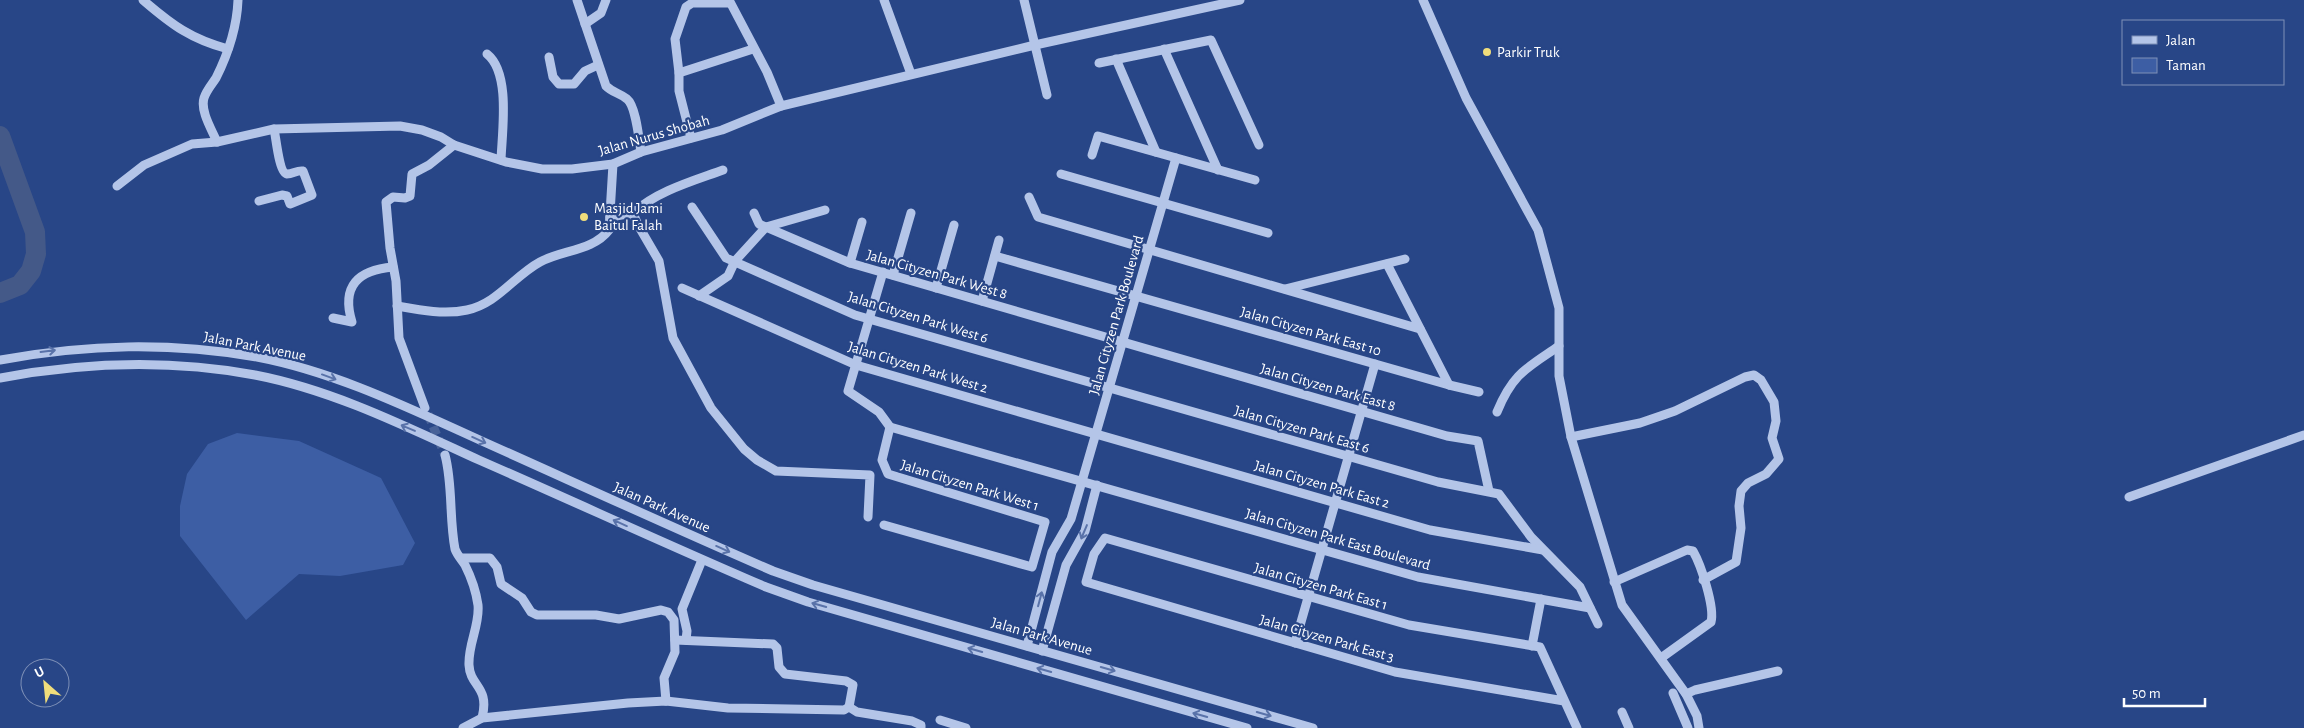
<svg xmlns="http://www.w3.org/2000/svg" width="2304" height="728" viewBox="0 0 2304 728" font-family="'Alegreya Sans',sans-serif">
	<style>
		.green { fill: #3d5ea4 }
		.lines { fill: none; stroke-linecap: round; stroke-linejoin: round }
		.river { stroke: #445988; stroke-width: 20 }
		.minor-tunnel { stroke: #486299; stroke-width: 9; stroke-dasharray: 9 4.5; stroke-linecap: butt }
		.minor { stroke: #b4c5e8; stroke-width: 9 }
		.oneway { stroke: #5972a9 }
		.poi-dot { fill: #f0dd7b; stroke: #284687; stroke-width: 2 }
		.labels { text-anchor: middle; stroke-width: 4.5; stroke-linejoin: round; paint-order: stroke }
		.poi-label { font-size: 15px; fill: #fff; stroke: #284687; text-anchor: start }
		.street-label { font-size: 15px; fill: #fff; stroke: #284687 }
	</style>
	<rect width="100%" height="100%" fill="#284687"/>
	<polygon class="green" points="237,433 299,441 381,478 415,543 403,565 340,576 299,574 246,620 180,536 180,506 187,474 208,444"/>
	<g class="lines">
		<polyline class="river" points="0,136 35,232 36,254 31,271 20,285 0,293"/>
		<polyline class="minor-tunnel" points="428,414 445,455"/>
		<g class="minor">
			<path d="M 143,0 C 172,25 191,39 228,49"/>
			<path d="M 577,0 L 606,86 C 613,93 620,93 627,99 C 636,106 639,140 641,152"/>
			<polyline points="729,0 767,72 781,106"/>
			<polyline points="884,0 911,74"/>
			<polyline points="1024,0 1047,95"/>
			<polyline points="1423,0 1466,98 1538,230 1559,308 1559,376 1571,437 1622,605 1686,694 1697,716 1699,728"/>
			<polyline points="585,24 601,13 606,0"/>
			<polyline points="1164,49 1218,170"/>
			<path d="M 487,54 C 511,73 502,132 501,160"/>
			<polyline points="549,57 553,77 559,84 574,84 585,71 598,65"/>
			<polyline points="1116,59 1156,152"/>
			<polyline points="1099,63 1211,40 1259,145"/>
			<polyline points="679,73 675,39 686,7 692,3 730,3"/>
			<polyline points="691,138 679,91 679,73 753,49"/>
			<path d="M 217,142 C 212,130 200,111 204,98 C 206,91 212,84 216,78 C 228,54 237,26 238,0"/>
			<polyline points="1092,155 1098,136 1255,180"/>
			<polyline points="1061,174 1268,233"/>
			<polyline points="117,186 144,165 192,144 217,142 274,129 400,126 422,130 441,137 454,145 506,162 542,169 572,169 613,164 641,152 722,130 781,106 1035,45 1240,0"/>
			<polyline points="1029,197 1038,217 1420,329"/>
			<path d="M 259,201 L 282,195 L 287,196 L 290,204 L 312,195 L 303,171 C 297,170 293,174 287,174 C 279,173 276,137 274,129"/>
			<polyline points="692,207 726,258 855,315 1438,482 1499,494 1531,537 1580,587 1598,624"/>
			<path d="M 633,213 C 657,191 693,181 723,170"/>
			<polyline points="754,213 759,224 850,263 1447,436 1478,441 1489,491"/>
			<polyline points="610,217 633,213 638,225 659,261 673,338 711,408 744,449 757,460 776,471 870,475 868,517"/>
			<polyline points="995,256 1449,385 1479,392"/>
			<polyline points="850,263 862,222"/>
			<polyline points="1387,264 1449,385"/>
			<polyline points="883,272 848,391 879,412 890,427"/>
			<polyline points="893,275 911,213"/>
			<polyline points="682,288 856,365 1430,530 1543,550"/>
			<polyline points="936,288 954,225"/>
			<polyline points="1285,289 1405,259"/>
			<polyline points="699,296 728,276 735,261 766,227 825,210"/>
			<polyline points="982,301 999,240"/>
			<path d="M 397,306 C 419,310 444,315 467,310 C 497,304 514,276 540,262 C 562,250 593,251 609,230 L 613,164"/>
			<path d="M 333,318 L 352,322 C 341,286 358,270 393,267"/>
			<path d="M 0,360 C 88,344 169,342 257,357 C 336,372 411,409 484,442 C 580,485 676,529 773,571 L 813,585 L 1313,728"/>
			<path d="M 0,378 C 85,362 169,359 255,375 C 333,390 407,427 479,460 C 575,502 670,546 766,587 L 808,602 L 1247,728"/>
			<polyline points="425,408 399,338 396,281 390,248 386,202 393,197 405,198 410,196 412,174 429,165 454,145"/>
			<path d="M 1497,412 C 1513,373 1527,368 1559,346"/>
			<polyline points="890,427 1418,577 1590,608"/>
			<polyline points="1571,437 1640,423 1675,411 1745,377 1754,375 1761,380 1774,402 1776,421 1772,438 1779,459 1766,474 1748,483 1741,491 1739,506 1741,528 1736,562 1703,580"/>
			<path d="M 445,455 C 453,485 449,518 455,549 C 457,555 462,560 465,565 C 471,577 476,591 478,605 C 480,625 468,644 469,665 C 470,687 490,686 482,718"/>
			<polyline points="2129,497 2304,435"/>
			<polyline points="884,525 1032,567 1045,522 888,474 882,460 890,427"/>
			<polyline points="461,558 490,558 497,567 501,584 522,598 531,612 537,615 596,615 619,619 661,610 668,612 674,620 675,652 664,678 666,701"/>
			<path d="M 1614,582 L 1687,550 L 1693,551 C 1701,565 1715,607 1711,622 L 1661,658"/>
			<polyline points="675,640 773,644 777,648 779,667 785,674 846,681 853,685 849,707"/>
			<polyline points="686,640 687,631 682,609 702,560"/>
			<polyline points="1295,643 1375,364"/>
			<polyline points="1027,646 1052,552 1071,519 1176,158"/>
			<polyline points="1532,646 1541,599"/>
			<polyline points="1042,651 1066,565 1085,531 1097,485"/>
			<polyline points="1673,693 1688,728"/>
			<polyline points="1686,694 1695,690 1778,671"/>
			<polyline points="1564,701 1395,672 1086,582 1094,554 1105,538 1409,625 1540,647 1577,728"/>
			<polyline points="849,707 857,712 912,721 921,725 921,728"/>
			<polyline points="1622,712 1629,728"/>
			<polyline points="940,720 966,728"/>
			<polyline points="463,728 482,718 628,703 666,701 728,708 844,710 849,707"/>
		</g>
	</g>
	<defs><path id="oneway-shaft" d="M-6 0H5M1.5-3L5.5 0L1.5 3" fill="none" stroke-width="1.6" stroke-linecap="round" stroke-linejoin="round" transform="scale(1.25)"/></defs>
	<g class="oneway">
		<use href="#oneway-shaft" transform="translate(48 351) rotate(-7)"/>
		<use href="#oneway-shaft" transform="translate(329 377) rotate(20)"/>
		<use href="#oneway-shaft" transform="translate(408 428) rotate(-157)"/>
		<use href="#oneway-shaft" transform="translate(479 440) rotate(24)"/>
		<use href="#oneway-shaft" transform="translate(620 523) rotate(-156)"/>
		<use href="#oneway-shaft" transform="translate(1084 532) rotate(113)"/>
		<use href="#oneway-shaft" transform="translate(723 549) rotate(24)"/>
		<use href="#oneway-shaft" transform="translate(1040 599) rotate(-75)"/>
		<use href="#oneway-shaft" transform="translate(819 605) rotate(-164)"/>
		<use href="#oneway-shaft" transform="translate(975 650) rotate(-164)"/>
		<use href="#oneway-shaft" transform="translate(1108 669) rotate(16)"/>
		<use href="#oneway-shaft" transform="translate(1044 670) rotate(-164)"/>
		<use href="#oneway-shaft" transform="translate(1264 714) rotate(16)"/>
		<use href="#oneway-shaft" transform="translate(1200 715) rotate(-164)"/>
	</g>
	<g class="poi-dot">
		<circle cx="1487" cy="52" r="5"/>
		<circle cx="584" cy="217" r="5"/>
	</g>
	<g class="labels">
		<g class="poi-label">
			<text x="1497" y="57">Parkir Truk</text>
			<text x="594" y="213">Masjid Jami<tspan x="594" dy="17">Baitul Falah</tspan></text>
		</g>
		<g class="street-label">
			<text transform="translate(654 135) rotate(-16)" y="5">Jalan Nurus Shobah</text>
			<text transform="translate(937 274) rotate(16)" y="5">Jalan Cityzen Park West 8</text>
			<text transform="translate(1116 315) rotate(-74)" y="5">Jalan Cityzen Park Boulevard</text>
			<text transform="translate(918 317) rotate(17)" y="5">Jalan Cityzen Park West 6</text>
			<text transform="translate(1311 331) rotate(16)" y="5">Jalan Cityzen Park East 10</text>
			<text transform="translate(255 346) rotate(11)" y="5">Jalan Park Avenue</text>
			<text transform="translate(918 367) rotate(17)" y="5">Jalan Cityzen Park West 2</text>
			<text transform="translate(1328 387) rotate(16)" y="5">Jalan Cityzen Park East 8</text>
			<text transform="translate(1302 429) rotate(16)" y="5">Jalan Cityzen Park East 6</text>
			<text transform="translate(1322 484) rotate(16)" y="5">Jalan Cityzen Park East 2</text>
			<text transform="translate(970 485) rotate(17)" y="5">Jalan Cityzen Park West 1</text>
			<text transform="translate(662 507) rotate(24)" y="5">Jalan Park Avenue</text>
			<text transform="translate(1338 539) rotate(16)" y="5">Jalan Cityzen Park East Boulevard</text>
			<text transform="translate(1321 586) rotate(16)" y="5">Jalan Cityzen Park East 1</text>
			<text transform="translate(1042 636) rotate(16)" y="5">Jalan Park Avenue</text>
			<text transform="translate(1327 638) rotate(16)" y="5">Jalan Cityzen Park East 3</text>
		</g>
	</g>
	<rect x="2122" y="20" width="162" height="65" fill="#284687" stroke="#7e90b7"/>
	<rect x="2132" y="36" width="25" height="8" fill="#b4c5e8" stroke="#7e90b7"/>
	<text x="2166" y="45" font-size="15" fill="#ffffff">Jalan</text>
	<rect x="2132" y="58" width="25" height="15" fill="#3d5ea4" stroke="#7e90b7"/>
	<text x="2166" y="70" font-size="15" fill="#ffffff">Taman</text>
	<g transform="translate(45 683) rotate(333)"><circle r="24" fill="#284687" stroke="#7e90b7"/>
	<path d="M0-4L9 19L0 12L-9 19Z" fill="#f0dd7b"/>
	<text y="-8" font-size="14" font-weight="bold" text-anchor="middle" fill="#ffffff">U</text>
	</g>
	<path d="M2124 698v8h81v-8" fill="none" stroke="#ffffff" stroke-width="2.5"/>
	<text x="2132" y="698" font-size="15" fill="#ffffff" stroke="#284687" stroke-width="4" paint-order="stroke">50 m</text>
</svg>
